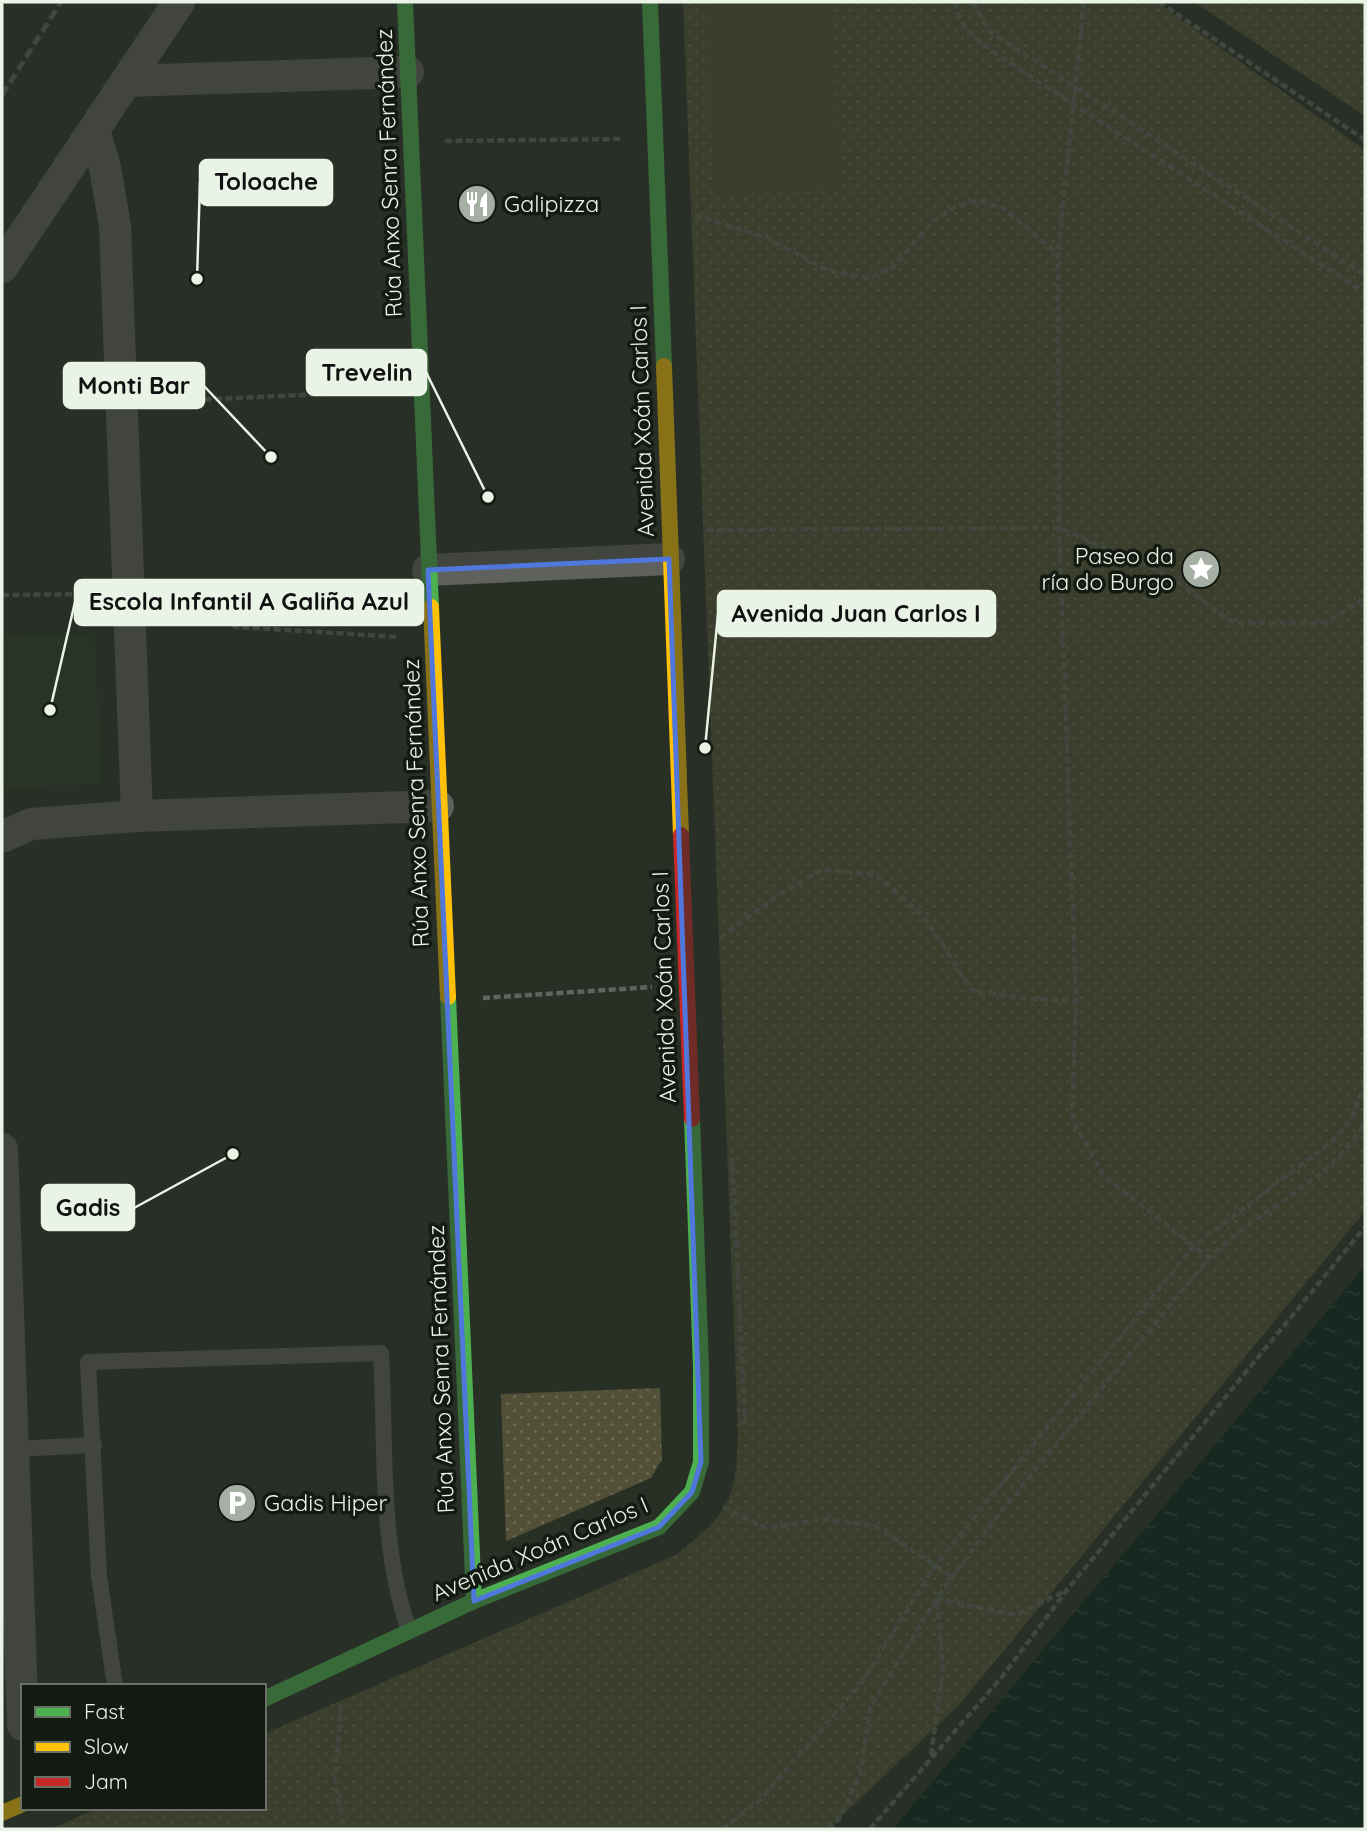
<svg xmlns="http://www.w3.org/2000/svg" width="1367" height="1831" viewBox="0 0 1367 1831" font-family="Quicksand,sans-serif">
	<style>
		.built { fill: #293c24 }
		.green { fill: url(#green-dots) }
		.pitch { fill: #525036 }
		.water { fill: url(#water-ripples) }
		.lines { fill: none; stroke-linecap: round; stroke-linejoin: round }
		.path { stroke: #60645d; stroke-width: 4.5; stroke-dasharray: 7 3.5; stroke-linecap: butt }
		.lane { stroke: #5f615c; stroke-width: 16 }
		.street { stroke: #5f615c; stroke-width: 32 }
		.fast { stroke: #4caf50; stroke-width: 16 }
		.slow { stroke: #ffc107; stroke-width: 16 }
		.jam { stroke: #c62828; stroke-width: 16 }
		.rail { stroke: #5f655d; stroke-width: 5; stroke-dasharray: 10 5; stroke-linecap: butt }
		.marked { fill: none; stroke: #5077dc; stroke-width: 5; stroke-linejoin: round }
		.labels { text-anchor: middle; stroke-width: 7; stroke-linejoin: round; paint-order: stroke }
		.street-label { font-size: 23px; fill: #e9f3e6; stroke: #131a11 }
		.poi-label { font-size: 23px; fill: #e9f3e6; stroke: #131a11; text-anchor: start }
		.leader { fill: none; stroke: #e9f3e6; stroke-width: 2.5 }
		.callout-dot { fill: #e9f3e6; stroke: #131a11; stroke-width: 2.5 }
		.callout { fill: #e9f3e6; stroke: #e9f3e6; stroke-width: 2.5 }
		.callout-label { font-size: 24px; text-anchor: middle; font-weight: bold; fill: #111 }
	</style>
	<defs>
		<pattern id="green-dots" width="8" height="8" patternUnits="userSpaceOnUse" patternTransform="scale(1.75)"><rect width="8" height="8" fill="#525036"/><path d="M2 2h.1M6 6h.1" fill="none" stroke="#6b6a53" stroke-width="1.8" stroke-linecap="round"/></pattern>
		<pattern id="water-ripples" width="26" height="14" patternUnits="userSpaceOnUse" patternTransform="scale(1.75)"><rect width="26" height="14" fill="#04211a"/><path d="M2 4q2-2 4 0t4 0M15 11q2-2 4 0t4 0" fill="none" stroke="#29423b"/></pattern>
	</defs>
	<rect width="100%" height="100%" fill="#283026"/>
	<polygon class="built" points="95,634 101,784 2,788 2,637"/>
	<g class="green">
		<path d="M 683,2 L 1156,2 L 1365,150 L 1365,1211 L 959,1705 L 828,1829 L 51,1829 L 98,1808 L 264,1808 L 264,1734 L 676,1555 C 729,1512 736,1503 738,1433 Z"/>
		<polygon points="1194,2 1365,2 1365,116"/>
		<polygon points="660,1388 662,1459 651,1478 506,1541 501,1394"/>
	</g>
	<polygon class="pitch" points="706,2 832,2 840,190 714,195"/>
	<polygon class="water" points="1365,1266 1365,1829 893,1829"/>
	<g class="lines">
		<g class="path">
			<path d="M 956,2 C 957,31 986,45 1007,61 L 1365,293"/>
			<polyline points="973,2 989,31 1365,275"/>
			<polyline points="1084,2 1058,254 1059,528 1076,1001 1072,1119 1104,1176 1209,1258"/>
			<polyline points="1159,2 1365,140"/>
			<polyline points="445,141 622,139"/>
			<polyline points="695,215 767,238 829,271 868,278 891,269 933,222 956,206 979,201 1003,208 1058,254"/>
			<polyline points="152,402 388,391"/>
			<polyline points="706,530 1059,528 1166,574 1234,623 1326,623 1365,598"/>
			<polyline points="2,595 99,594"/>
			<polyline points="162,603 238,627 398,637"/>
			<polyline points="720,938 775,897 823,869 879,876 925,918 972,991 1032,999 1076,1001"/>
			<polyline points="483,998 652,987"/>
			<polyline points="732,1157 745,1421 736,1425"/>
			<polyline points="723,1507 765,1528 828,1519 875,1526 953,1577"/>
			<polyline points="936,1599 1016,1615 1065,1591"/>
			<polyline points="341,1704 335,1784 345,1829"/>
			<polyline points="931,1755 943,1672 937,1600"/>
			<polyline points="723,1829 760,1800 860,1685 935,1566 1194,1246 1334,1140 1351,1119 1365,1084"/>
			<path d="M 828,1829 L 839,1819 L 860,1775 L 870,1708 L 936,1599 L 1002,1510 L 1209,1258 C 1258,1209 1329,1184 1365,1122"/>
			<polyline points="870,1829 1001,1678 1067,1590 1365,1227"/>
		</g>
		<g class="lane">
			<polyline points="14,1449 94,1445"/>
			<path d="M 115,1686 L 99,1576 L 88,1362 L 381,1353 C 386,1441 379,1548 409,1630"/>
		</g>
		<g class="street">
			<polyline points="126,81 408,72"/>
			<polyline points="94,130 105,167 115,226 137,816"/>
			<polyline points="2,267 179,2"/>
			<polyline points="428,570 669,559"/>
			<polyline points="2,837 31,824 137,816 438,806"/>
			<polyline points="2,1149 23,1725"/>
		</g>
		<g class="fast">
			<polyline points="405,2 431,607"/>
			<polyline points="650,2 664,366"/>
			<polyline points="448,997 474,1601"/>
			<polyline points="264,1699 474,1601 659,1527 692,1492 701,1462 701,1368 692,1119"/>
		</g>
		<g class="slow">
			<polyline points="664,366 681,835"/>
			<polyline points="431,607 448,997"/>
			<polyline points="2,1813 23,1804"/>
		</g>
		<polyline class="jam" points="681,835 692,1119"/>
		<polyline class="rail" points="2,95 61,2"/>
	</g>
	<path d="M0 0H1367V1831H0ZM 669,559 L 701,1462 L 692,1492 L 659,1527 L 474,1601 L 428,570 Z" fill="#283026" fill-opacity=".55" fill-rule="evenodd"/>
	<path class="marked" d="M 669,559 L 701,1462 L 692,1492 L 659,1527 L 474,1601 L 428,570 Z"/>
	<defs>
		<symbol id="restaurant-disc" viewBox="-11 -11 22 22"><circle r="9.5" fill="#a5afa3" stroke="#131a11"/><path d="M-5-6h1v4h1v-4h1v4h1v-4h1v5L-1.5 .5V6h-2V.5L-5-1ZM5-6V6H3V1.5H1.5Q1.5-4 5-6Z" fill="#fff"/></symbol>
		<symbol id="sight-disc" viewBox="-11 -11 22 22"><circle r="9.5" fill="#a5afa3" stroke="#131a11"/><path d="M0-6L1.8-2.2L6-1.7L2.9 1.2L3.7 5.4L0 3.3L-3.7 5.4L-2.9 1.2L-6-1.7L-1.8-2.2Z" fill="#fff"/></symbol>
		<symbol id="parking-disc" viewBox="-11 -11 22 22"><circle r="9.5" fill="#a5afa3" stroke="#131a11"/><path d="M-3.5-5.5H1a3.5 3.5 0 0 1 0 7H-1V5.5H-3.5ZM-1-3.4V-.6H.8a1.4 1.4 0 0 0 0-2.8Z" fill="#fff"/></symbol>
	</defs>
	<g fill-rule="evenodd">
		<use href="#restaurant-disc" x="455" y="182" width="44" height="44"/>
		<use href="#sight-disc" x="1179" y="547" width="44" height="44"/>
		<use href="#parking-disc" x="215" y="1481" width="44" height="44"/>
	</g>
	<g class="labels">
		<g class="street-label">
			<text transform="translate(389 173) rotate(-92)" y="8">Rúa Anxo Senra Fernández</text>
			<text transform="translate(642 421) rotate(-92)" y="8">Avenida Xoán Carlos I</text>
			<text transform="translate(416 803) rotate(-92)" y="8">Rúa Anxo Senra Fernández</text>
			<text transform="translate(664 987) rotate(-92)" y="8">Avenida Xoán Carlos I</text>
			<text transform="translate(441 1369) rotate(-92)" y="8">Rúa Anxo Senra Fernández</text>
			<text transform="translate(540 1549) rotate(-23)" y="8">Avenida Xoán Carlos I</text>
		</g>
		<g class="poi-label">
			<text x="504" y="212">Galipizza</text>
			<text x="1174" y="564" text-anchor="end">Paseo da<tspan x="1174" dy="26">ría do Burgo</tspan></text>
			<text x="264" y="1511">Gadis Hiper</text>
		</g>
	</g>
	<path class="leader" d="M197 279L200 182M488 497L426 372M271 457L204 386M50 710L75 602M705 748L718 614M233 1154L134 1208"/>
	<g class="callout-dot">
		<circle cx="197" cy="279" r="7"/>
		<circle cx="488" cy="497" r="7"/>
		<circle cx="271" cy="457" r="7"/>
		<circle cx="50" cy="710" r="7"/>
		<circle cx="705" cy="748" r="7"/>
		<circle cx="233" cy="1154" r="7"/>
	</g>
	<g class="callout">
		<rect x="200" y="160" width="132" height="45" rx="7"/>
		<rect x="307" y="350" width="119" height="45" rx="7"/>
		<rect x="64" y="363" width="140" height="45" rx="7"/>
		<rect x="75" y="580" width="348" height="45" rx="7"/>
		<rect x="718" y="591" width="277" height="45" rx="7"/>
		<rect x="42" y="1185" width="92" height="45" rx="7"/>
	</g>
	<g class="callout-label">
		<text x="266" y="190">Toloache</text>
		<text x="367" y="381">Trevelin</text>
		<text x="134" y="394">Monti Bar</text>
		<text x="249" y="610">Escola Infantil A Galiña Azul</text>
		<text x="856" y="622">Avenida Juan Carlos I</text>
		<text x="88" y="1216">Gadis</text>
	</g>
	<rect width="1367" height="1831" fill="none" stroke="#e9f3e6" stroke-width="7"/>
	<rect x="21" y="1684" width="245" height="126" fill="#131a11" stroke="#697166" stroke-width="2"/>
	<rect x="35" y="1707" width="35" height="10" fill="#4caf50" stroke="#697166" stroke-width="2"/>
	<text x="84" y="1719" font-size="21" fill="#e9f3e6">Fast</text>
	<rect x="35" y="1742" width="35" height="10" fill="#ffc107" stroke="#697166" stroke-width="2"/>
	<text x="84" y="1754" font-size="21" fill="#e9f3e6">Slow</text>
	<rect x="35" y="1777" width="35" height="10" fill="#c62828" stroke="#697166" stroke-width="2"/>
	<text x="84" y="1789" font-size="21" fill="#e9f3e6">Jam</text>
</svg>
